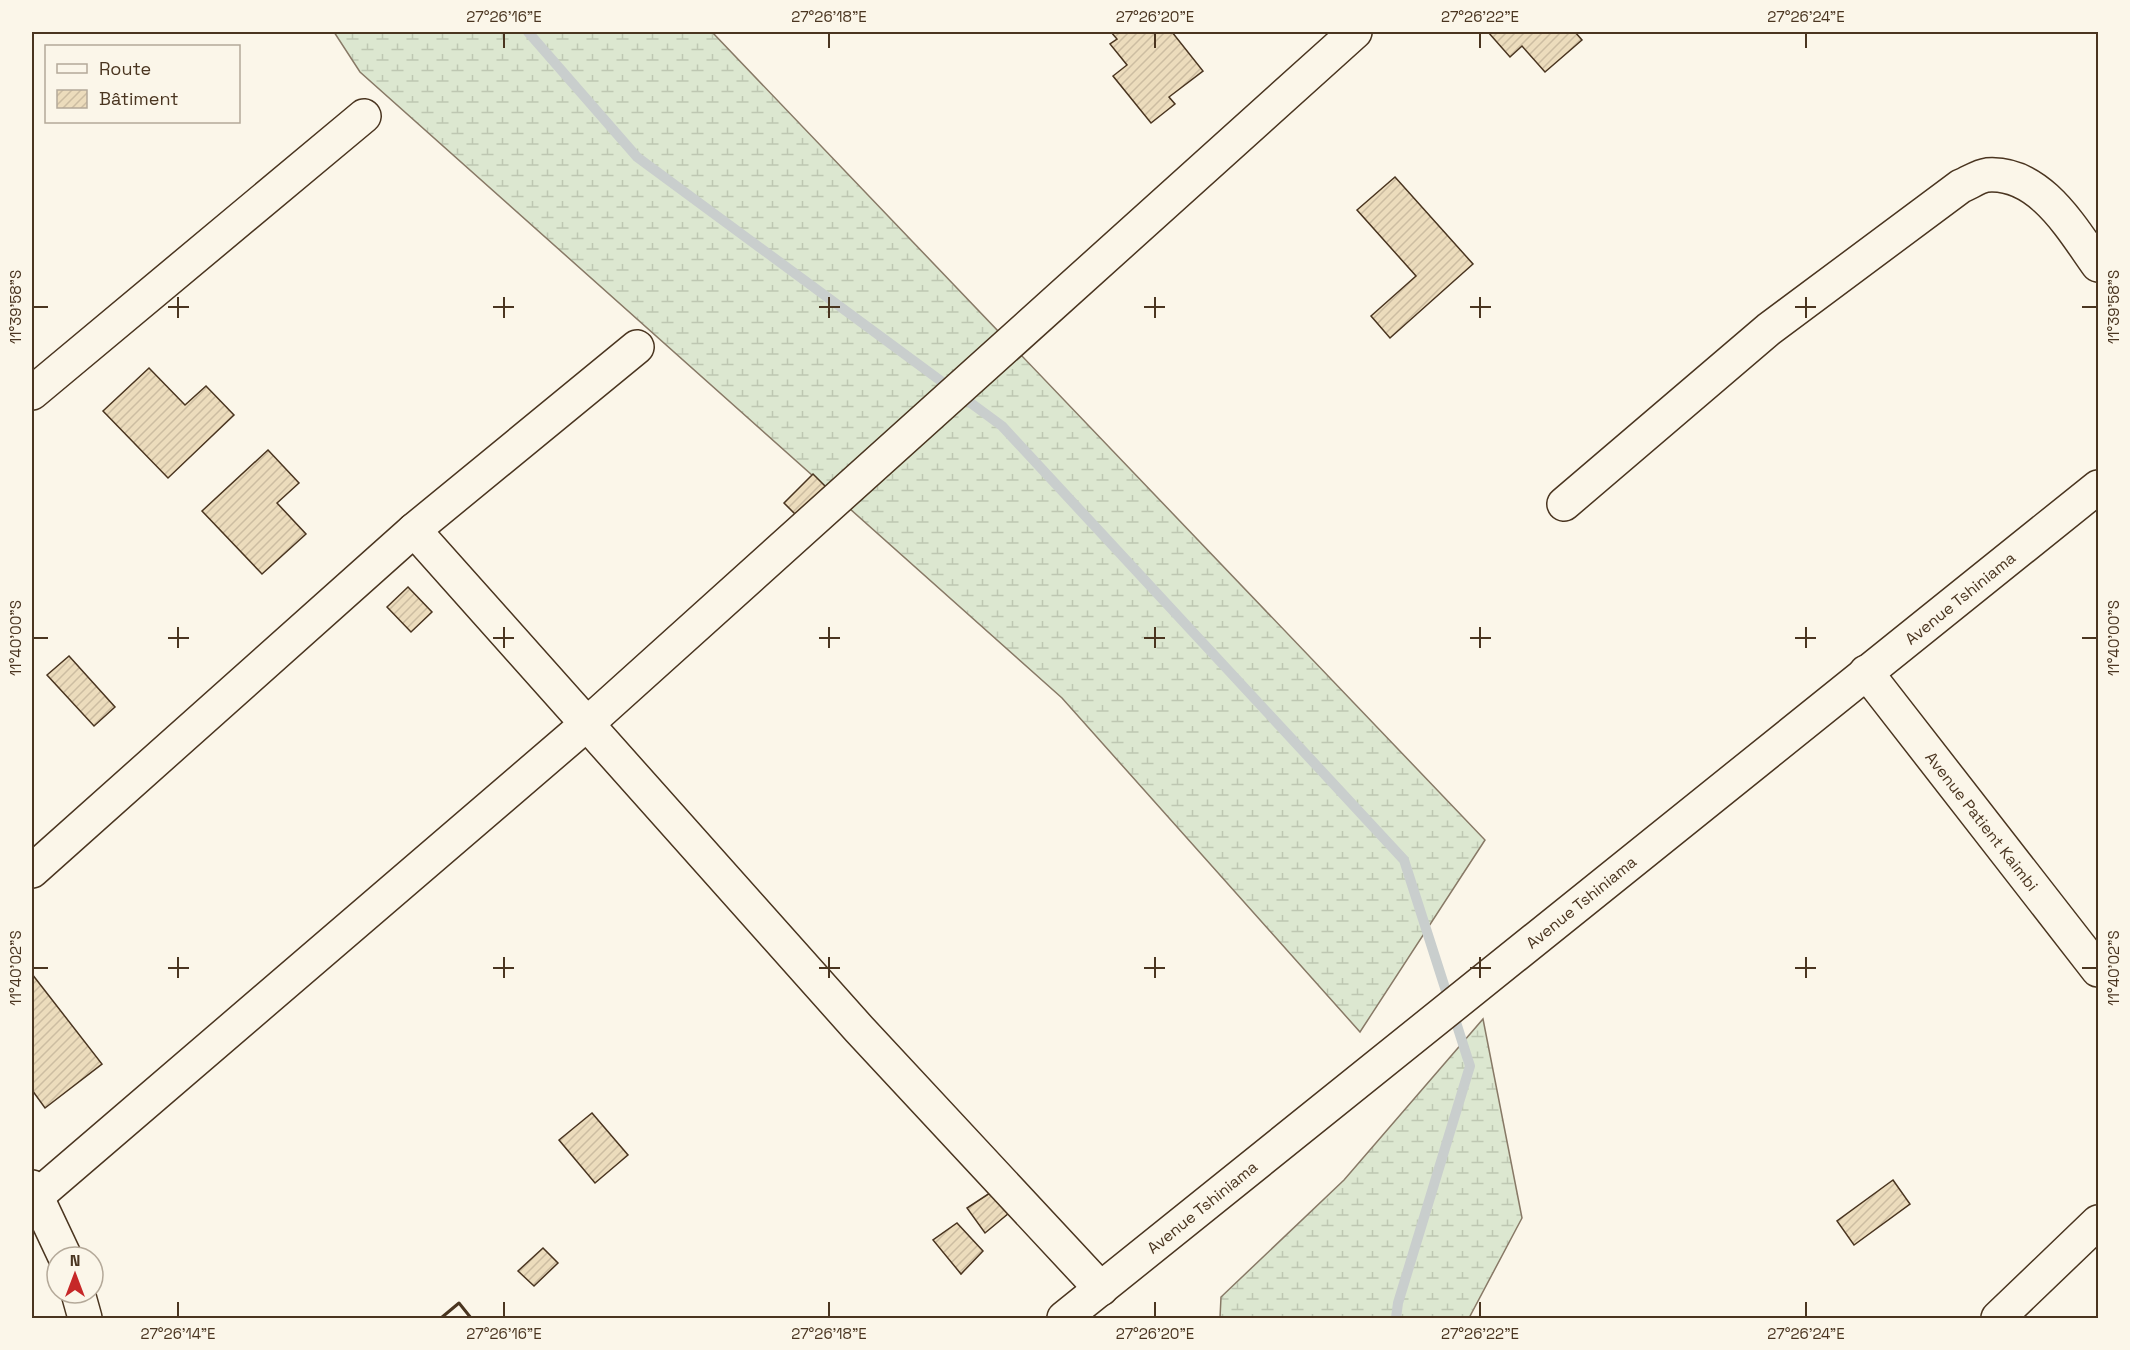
<svg xmlns="http://www.w3.org/2000/svg" width="2130" height="1350" viewBox="0 0 2130 1350" font-family="'Space Grotesk',sans-serif">
	<style>
		.wetland { fill: url(#wetland-marsh); stroke: #887966; stroke-width: 1.5 }
		.lines { fill: none; stroke-linecap: round; stroke-linejoin: round }
		.stream { stroke: #c9cecd; stroke-width: 10 }
		.building { fill: url(#building-hatch); stroke: #4a3520; stroke-width: 1.5 }
		.minor-casing { stroke: #4a3520; stroke-width: 36 }
		.minor { stroke: #fbf6e9; stroke-width: 33 }
		.wall { stroke: #4a3520; stroke-width: 3 }
		.ticks { fill: none; stroke: #4a3520; stroke-width: 2 }
		.labels { text-anchor: middle; stroke-width: 4.5; stroke-linejoin: round; paint-order: stroke }
		.street-label { font-size: 16px; fill: #4a3520; stroke: #fbf6e9 }
		.neatline { fill: none; stroke: #4a3520; stroke-width: 2 }
		.ticks-label { font-size: 15px; text-anchor: middle; fill: #4a3520 }
	</style>
	<defs>
		<pattern id="wetland-marsh" width="20" height="14" patternUnits="userSpaceOnUse" patternTransform="scale(1.5)"><rect width="20" height="14" fill="#dce7d0"/><path d="M1 5h8M5 5V1M11 12h8M15 12V8" fill="none" stroke="#bec7b2"/></pattern>
		<pattern id="building-hatch" width="6" height="6" patternUnits="userSpaceOnUse" patternTransform="scale(1.5)"><rect width="6" height="6" fill="#ecdcbc"/><path d="M-1 1l2-2M0 6l6-6M5 7l2-2" fill="none" stroke="#ccbda1"/></pattern>
	</defs>
	<rect width="100%" height="100%" fill="#fbf6e9"/>
	<g class="wetland">
		<polygon points="334,32 712,32 1485,840 1360,1032 1062,698 360,72"/>
		<polygon points="1483,1019 1522,1218 1469,1318 1220,1318 1221,1297 1344,1180"/>
	</g>
	<g class="lines">
		<polyline class="stream" points="528,32 637,157 1002,426 1404,860 1470,1066 1398,1303 1396,1318"/>
	</g>
	<g class="building">
		<polygon points="1111,32 1172,32 1203,71 1169,97 1175,104 1151,123 1113,76 1127,65 1110,44 1117,39"/>
		<polygon points="1488,32 1575,32 1582,40 1545,72 1522,46 1510,57"/>
		<polygon points="1395,177 1473,264 1390,338 1371,316 1416,276 1357,210"/>
		<polygon points="149,368 185,405 206,386 234,415 168,478 103,411"/>
		<polygon points="268,450 299,483 277,503 306,534 262,574 202,511"/>
		<polygon points="813,474 830,491 801,520 784,503"/>
		<polygon points="408,587 432,612 411,632 387,607"/>
		<polygon points="69,656 115,707 94,726 47,675"/>
		<polygon points="32,974 102,1064 45,1108 32,1090"/>
		<polygon points="592,1113 628,1155 595,1183 559,1140"/>
		<polygon points="1893,1180 1910,1204 1854,1245 1837,1221"/>
		<polygon points="993,1191 1015,1208 985,1233 967,1208"/>
		<polygon points="957,1223 983,1251 961,1274 933,1240"/>
		<polygon points="543,1248 558,1263 534,1286 518,1271"/>
	</g>
	<g class="lines">
		<defs>
			<g id="minor">
				<polyline points="32,393 364,116"/>
				<path d="M 1564,504 L 1769,329 L 1961,186 C 1969,183 1979,176 1987,175 C 2040,171 2072,229 2098,265"/>
				<polyline points="414,530 859,1029 1101,1289"/>
				<polyline points="1866,672 2098,970"/>
				<polyline points="32,871 414,530 637,347"/>
				<polyline points="32,1187 65,1257"/>
				<polyline points="37,1196 588,723 1355,32"/>
				<polyline points="78,1293 85,1318"/>
				<polyline points="1064,1318 2098,487"/>
				<polyline points="1998,1318 2098,1222"/>
			</g>
		</defs>
		<use href="#minor" class="minor-casing"/>
		<use href="#minor" class="minor"/>
		<polyline class="wall" points="441,1318 459,1303 471,1318"/>
	</g>
	<path class="ticks" d="M 504,33 L 504,48M 829,33 L 829,48M 1155,33 L 1155,48M 1480,33 L 1480,48M 1806,33 L 1806,48M 178,297 L 178,318M 504,297 L 504,318M 829,297 L 829,318M 1155,297 L 1155,318M 1480,297 L 1480,318M 1806,297 L 1806,318M 33,307 L 48,307M 168,307 L 189,307M 493,307 L 514,307M 819,307 L 840,307M 1144,307 L 1165,307M 1470,307 L 1491,307M 1795,307 L 1816,307M 2082,307 L 2097,307M 178,627 L 178,648M 504,627 L 504,648M 829,627 L 829,648M 1155,627 L 1155,648M 1480,627 L 1480,648M 1806,627 L 1806,648M 33,638 L 48,638M 168,638 L 189,638M 493,638 L 514,638M 819,638 L 840,638M 1144,638 L 1165,638M 1470,638 L 1491,638M 1795,638 L 1816,638M 2082,638 L 2097,638M 178,957 L 178,978M 504,957 L 504,978M 829,957 L 829,978M 1155,957 L 1155,978M 1480,957 L 1480,978M 1806,957 L 1806,978M 33,968 L 48,968M 168,968 L 189,968M 493,968 L 514,968M 819,968 L 840,968M 1144,968 L 1165,968M 1470,968 L 1491,968M 1795,968 L 1816,968M 2082,968 L 2097,968M 178,1302 L 178,1317M 504,1302 L 504,1317M 829,1302 L 829,1317M 1155,1302 L 1155,1317M 1480,1302 L 1480,1317M 1806,1302 L 1806,1317"/>
	<g class="labels">
		<g class="street-label">
			<text transform="translate(1960 598) rotate(-39)" y="6">Avenue Tshiniama</text>
			<text transform="translate(1982 821) rotate(52)" y="6">Avenue Patient Kaimbi</text>
			<text transform="translate(1581 902) rotate(-39)" y="6">Avenue Tshiniama</text>
			<text transform="translate(1202 1207) rotate(-39)" y="6">Avenue Tshiniama</text>
		</g>
	</g>
	<rect width="2130" height="1350" fill="none" stroke="#fbf6e9" stroke-width="66"/>
	<rect x="45" y="45" width="195" height="78" fill="#fbf6e9" stroke="#b4a999" stroke-width="1.5"/>
	<rect x="57" y="64" width="30" height="9" fill="#fbf6e9" stroke="#b4a999" stroke-width="1.5"/>
	<text x="99" y="75" font-size="18" fill="#4a3520">Route</text>
	<rect x="57" y="90" width="30" height="18" fill="url(#building-hatch)" stroke="#b4a999" stroke-width="1.5"/>
	<text x="99" y="105" font-size="18" fill="#4a3520">Bâtiment</text>
	<g transform="translate(75 1275)"><circle r="28" fill="#fbf6e9" stroke="#b4a999" stroke-width="1.5"/>
	<path d="M0-4.5L10 22L0 15L-10 22Z" fill="#c62828"/>
	<text y="-9" font-size="16" font-weight="bold" text-anchor="middle" fill="#4a3520">N</text>
	</g>
	<rect x="33" y="33" width="2064" height="1284" class="neatline"/>
	<g class="ticks-label">
		<text x="504" y="22">27°26'16"E</text>
		<text x="829" y="22">27°26'18"E</text>
		<text x="1155" y="22">27°26'20"E</text>
		<text x="1480" y="22">27°26'22"E</text>
		<text x="1806" y="22">27°26'24"E</text>
		<text transform="translate(16 307) rotate(-90)" y="5">11°39'58"S</text>
		<text transform="translate(2114 307) rotate(-90)" y="5">11°39'58"S</text>
		<text transform="translate(16 638) rotate(-90)" y="5">11°40'00"S</text>
		<text transform="translate(2114 638) rotate(-90)" y="5">11°40'00"S</text>
		<text transform="translate(16 968) rotate(-90)" y="5">11°40'02"S</text>
		<text transform="translate(2114 968) rotate(-90)" y="5">11°40'02"S</text>
		<text x="178" y="1339">27°26'14"E</text>
		<text x="504" y="1339">27°26'16"E</text>
		<text x="829" y="1339">27°26'18"E</text>
		<text x="1155" y="1339">27°26'20"E</text>
		<text x="1480" y="1339">27°26'22"E</text>
		<text x="1806" y="1339">27°26'24"E</text>
	</g>
</svg>
